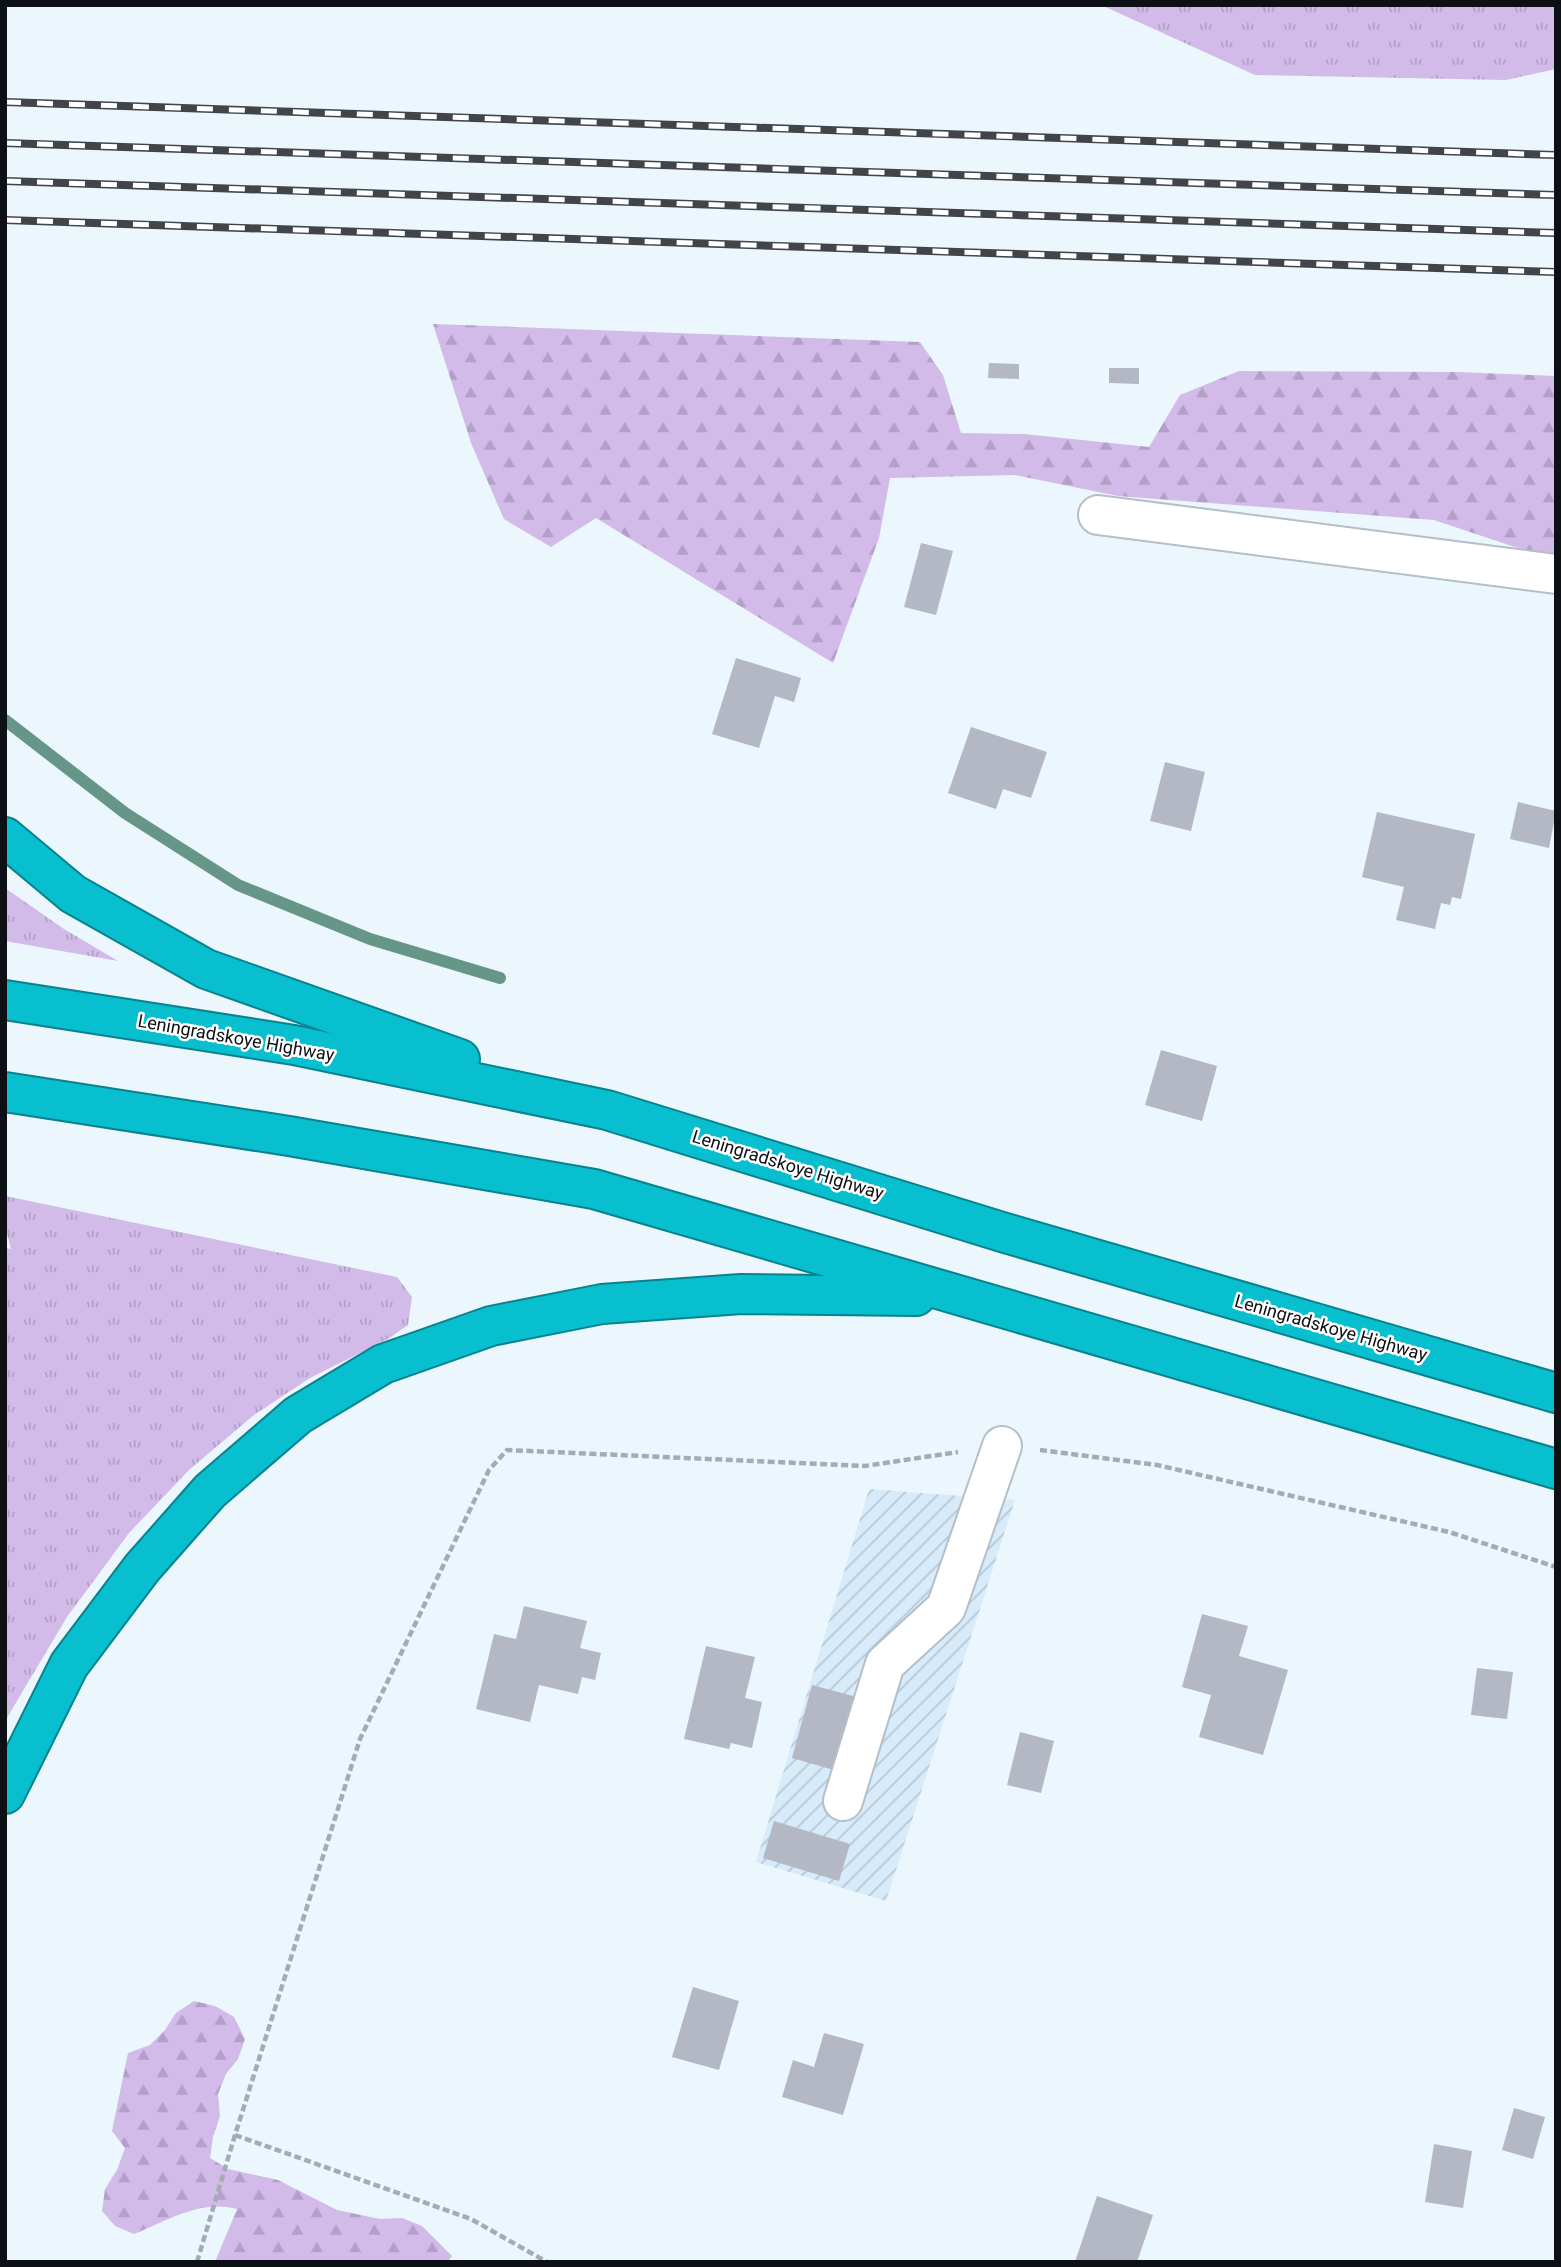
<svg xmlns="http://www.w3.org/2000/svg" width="1561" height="2267" viewBox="0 0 1561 2267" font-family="Roboto,sans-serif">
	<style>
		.industrial { fill: url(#industrial-furrows) }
		.grass { fill: url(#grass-tufts) }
		.forest { fill: url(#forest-firs) }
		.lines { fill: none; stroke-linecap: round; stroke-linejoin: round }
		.stream { stroke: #669687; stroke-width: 12 }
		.building { fill: #b4b8c5 }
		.minor-casing { stroke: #b3bfc9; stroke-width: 42 }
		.highway-casing { stroke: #09828d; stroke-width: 42 }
		.path { stroke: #a4acb2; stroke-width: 4.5; stroke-dasharray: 7 3.5; stroke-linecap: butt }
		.minor { stroke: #fff; stroke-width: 38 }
		.highway { stroke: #07bfce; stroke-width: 38 }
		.rail-casing { stroke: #40454a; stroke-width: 8 }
		.rail { stroke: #fff; stroke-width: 5; stroke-dasharray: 16; stroke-linecap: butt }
		.labels { text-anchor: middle; stroke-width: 5; stroke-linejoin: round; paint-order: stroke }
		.street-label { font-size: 18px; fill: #0d1115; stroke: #fff }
	</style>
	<defs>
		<pattern id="industrial-furrows" width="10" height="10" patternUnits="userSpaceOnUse" patternTransform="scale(1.75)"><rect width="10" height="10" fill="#d7ebfa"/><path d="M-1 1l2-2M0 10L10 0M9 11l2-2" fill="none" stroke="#b7c8d5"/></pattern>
		<pattern id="grass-tufts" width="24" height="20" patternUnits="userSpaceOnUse" patternTransform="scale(1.75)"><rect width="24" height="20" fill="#d2bae9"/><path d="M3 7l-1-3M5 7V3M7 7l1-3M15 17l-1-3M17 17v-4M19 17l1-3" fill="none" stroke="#b39fc7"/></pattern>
		<pattern id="forest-firs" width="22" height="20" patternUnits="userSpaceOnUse" patternTransform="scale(1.75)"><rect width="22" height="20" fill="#d2bae9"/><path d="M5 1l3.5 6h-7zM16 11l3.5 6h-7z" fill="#b39fc7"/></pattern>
	</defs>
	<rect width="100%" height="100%" fill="#ebf6fd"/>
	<polygon class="industrial" points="869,1489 1015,1500 886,1901 756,1862"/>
	<g class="grass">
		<polygon points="1101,5 1556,5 1556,69 1506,80 1255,75"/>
		<polygon points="5,888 64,929 118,961 5,941"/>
		<polygon points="5,1196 397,1277 412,1297 408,1325 388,1339 310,1378 254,1415 189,1470 129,1533 67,1617 5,1721 5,1248 11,1249 5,1226"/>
	</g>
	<g class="forest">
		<polygon points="433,324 920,342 943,375 961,433 1024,434 1149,447 1180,395 1239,371 1458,372 1556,376 1556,558 1548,558 1434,520 1118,496 1015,475 890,478 879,538 833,663 596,518 551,547 504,519 471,443"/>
		<path d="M 194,2001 L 215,2006 L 234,2017 L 245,2039 L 238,2059 L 226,2074 L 218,2094 L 220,2116 L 213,2137 L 210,2158 L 228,2169 L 278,2180 L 337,2210 L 380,2219 L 402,2218 L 422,2226 L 452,2256 L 447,2262 L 215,2262 L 237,2209 C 201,2199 166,2221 134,2234 L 115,2226 L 102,2211 L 105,2189 L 117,2170 L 125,2148 L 112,2131 L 128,2053 L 150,2045 L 165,2030 L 176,2013 Z"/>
	</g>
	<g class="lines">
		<polyline class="stream" points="5,720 125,813 238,885 370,939 500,978"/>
	</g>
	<g class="building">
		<polygon points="989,363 1019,364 1019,379 988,378"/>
		<polygon points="1109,368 1139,368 1139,384 1109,383"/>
		<polygon points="921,543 953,551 936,615 904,607"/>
		<polygon points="736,658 801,678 794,702 775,696 759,748 712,734"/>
		<polygon points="971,727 1047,752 1031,798 1003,789 996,809 948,793"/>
		<polygon points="1165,762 1205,772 1191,831 1150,821"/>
		<polygon points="1518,802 1556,811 1549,848 1510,839"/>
		<polygon points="1377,812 1475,834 1461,899 1452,897 1450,905 1441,903 1435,929 1396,920 1404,887 1362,877"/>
		<polygon points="1161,1050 1217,1066 1202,1121 1145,1105"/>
		<polygon points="524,1606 587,1621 580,1648 601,1653 595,1680 582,1677 578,1694 539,1685 530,1722 476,1709 494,1634 516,1639"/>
		<polygon points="1202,1614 1248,1626 1239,1656 1288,1670 1263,1755 1199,1737 1211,1695 1182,1687"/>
		<polygon points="706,1646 755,1657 745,1698 762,1702 752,1748 731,1743 729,1749 684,1739"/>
		<polygon points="1477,1668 1513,1672 1507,1719 1471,1715"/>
		<polygon points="812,1685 857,1697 837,1771 792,1758"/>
		<polygon points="1020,1732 1054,1741 1041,1793 1007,1785"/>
		<polygon points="774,1821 850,1844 839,1881 763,1858"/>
		<polygon points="693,1987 739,2001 719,2070 672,2057"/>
		<polygon points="824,2033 864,2044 843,2115 782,2097 793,2060 814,2067"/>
		<polygon points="1514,2108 1545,2117 1533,2159 1502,2150"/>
		<polygon points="1434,2144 1472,2151 1463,2208 1425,2202"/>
		<polygon points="1097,2196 1153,2215 1137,2262 1075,2262"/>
	</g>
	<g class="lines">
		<defs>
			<g id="minor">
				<polyline points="1098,515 1556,574"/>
				<polyline points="843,1801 885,1664 946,1608 1002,1446"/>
			</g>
			<g id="highway">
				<polyline points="5,837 73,894 206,969 460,1059"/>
				<polyline points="5,1000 294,1045 607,1110 1002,1232 1556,1393"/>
				<polyline points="5,1092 289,1136 594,1189 1556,1469"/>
				<polyline points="5,1794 69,1665 142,1568 210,1491 298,1415 383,1364 491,1326 602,1304 741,1294 916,1296"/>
			</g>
		</defs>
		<use href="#minor" class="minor-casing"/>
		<use href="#highway" class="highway-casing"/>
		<g class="path">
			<polyline points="1040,1450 1157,1465 1449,1532 1556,1567"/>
			<polyline points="235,2135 471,2219 547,2262"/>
			<polyline points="197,2262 235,2135 360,1739 489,1470 507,1450 865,1466 958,1452"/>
		</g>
		<use href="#minor" class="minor"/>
		<use href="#highway" class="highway"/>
		<defs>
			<g id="rail">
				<polyline points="5,102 1556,155"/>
				<polyline points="5,143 1556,195"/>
				<polyline points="5,181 1556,233"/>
				<polyline points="5,220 1556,272"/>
			</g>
		</defs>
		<use href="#rail" class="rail-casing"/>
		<use href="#rail" class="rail"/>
	</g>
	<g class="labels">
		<g class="street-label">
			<text transform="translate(236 1038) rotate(10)" y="6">Leningradskoye Highway</text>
			<text transform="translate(788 1165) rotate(17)" y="6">Leningradskoye Highway</text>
			<text transform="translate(1331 1328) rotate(16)" y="6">Leningradskoye Highway</text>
		</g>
	</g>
	<rect width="1561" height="2267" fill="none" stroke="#0d1115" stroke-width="14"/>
</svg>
